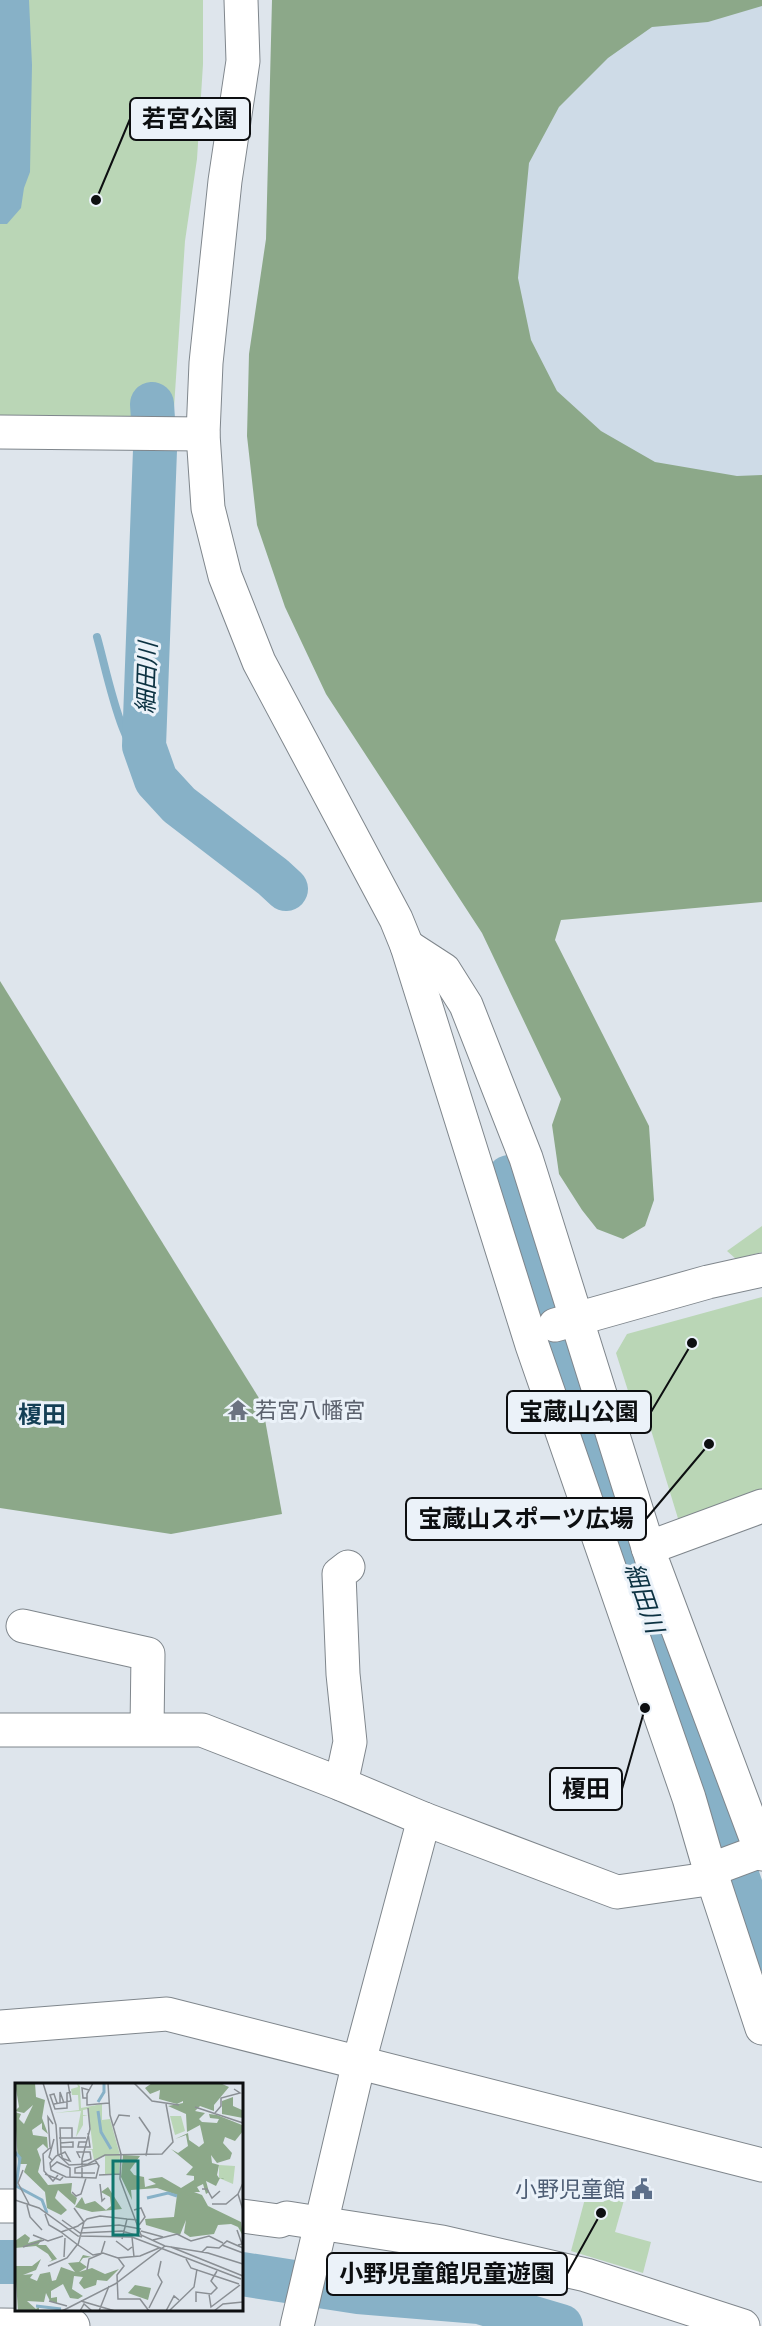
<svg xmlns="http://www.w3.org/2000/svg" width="762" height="2326" viewBox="0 0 762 2326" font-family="'PT Sans Narrow','Noto Sans JP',sans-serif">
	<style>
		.built { fill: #cedbe7 }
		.green { fill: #bad6b6 }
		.forest { fill: #8ca889 }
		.water { fill: #87b1c7 }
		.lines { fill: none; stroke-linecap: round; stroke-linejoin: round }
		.stream { stroke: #87b1c7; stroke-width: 8 }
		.river { stroke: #87b1c7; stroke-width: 44 }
		.minor-casing { stroke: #7f868c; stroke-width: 35 }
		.minor { stroke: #fff; stroke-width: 33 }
		.labels { text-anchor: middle; stroke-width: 6; stroke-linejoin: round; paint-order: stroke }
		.worship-label { font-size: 22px; fill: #5b616d; stroke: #ebf2f9; text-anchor: start }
		.service-label { font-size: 22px; fill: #4e5e75; stroke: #ebf2f9; text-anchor: end }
		.water-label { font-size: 24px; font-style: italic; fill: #0c3242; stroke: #ebf2f9 }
		.neighbourhood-label { font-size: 24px; font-weight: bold; fill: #143f55; stroke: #ebf2f9 }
		.inset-river { fill: none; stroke: #87b1c7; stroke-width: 3 }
		.inset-road { fill: none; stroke: #8a8f94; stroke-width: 1.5 }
		.view { fill: #0f766e; fill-opacity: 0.15; stroke: #0f766e; stroke-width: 3 }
		.inset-edge { fill: none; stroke: #0d0f11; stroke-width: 3 }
		.leader { fill: none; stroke: #0d0f11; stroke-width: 2 }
		.callout-dot { fill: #0d0f11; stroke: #ebf2f9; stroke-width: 2 }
		.callout { fill: #ebf2f9; stroke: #0d0f11; stroke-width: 2 }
		.callout-label { font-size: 24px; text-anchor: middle; font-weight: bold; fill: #0d0f11 }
	</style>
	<rect width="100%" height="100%" fill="#dee5ec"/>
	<polygon class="built" points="630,0 762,0 762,477 670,486 554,436 484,273 501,108"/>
	<g class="green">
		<polygon points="0,0 203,0 203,64 197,159 185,241 173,423 0,424"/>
		<polygon points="762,1226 762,1252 736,1259 727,1251"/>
		<polygon points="762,1297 762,1494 680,1525 640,1394 630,1397 616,1353 627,1334"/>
		<polygon points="590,2180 618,2188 617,2191 626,2193 615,2232 651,2242 643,2273 571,2251"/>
	</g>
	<g class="forest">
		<polygon points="272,0 762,0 762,6 708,22 652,27 608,58 559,107 529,163 518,278 531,340 557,391 601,431 655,462 737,476 762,475 762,902 561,920 555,940 649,1126 654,1200 645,1226 623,1239 597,1229 582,1210 559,1174 552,1125 561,1099 482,933 326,694 285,607 257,525 247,436 249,354 266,239"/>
		<polygon points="0,981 262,1403 282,1514 171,1534 0,1508"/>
	</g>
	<polygon class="water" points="0,0 29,0 32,65 30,172 24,188 21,208 7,224 0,224"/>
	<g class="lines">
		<path class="stream" d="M 97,637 C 109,680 121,752 156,780"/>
		<g class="river">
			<polyline points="152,404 155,450 144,746 156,780 179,805 273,877 286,889"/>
			<polyline points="509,1177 559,1348 762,1949"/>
			<polyline points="0,2262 16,2262"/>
			<polyline points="242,2274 358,2292 479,2302 561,2326"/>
		</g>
		<defs>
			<g id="minor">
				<polyline points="241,0 243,61 225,181 206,363 203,434 208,508 225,576 259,662 396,919 407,946 532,1345 689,1798 710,1870 762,2028"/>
				<polyline points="0,432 203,434"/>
				<polyline points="407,946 444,970 466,1005 526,1158 653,1563 762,1854"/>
				<polyline points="555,1325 708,1282 762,1270"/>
				<polyline points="648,1548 762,1506"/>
				<polyline points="23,1626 148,1654 147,1729"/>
				<polyline points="0,1730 202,1730 341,1784 424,1819"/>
				<polyline points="341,1784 350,1742 343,1674 339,1574 348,1567"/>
				<polyline points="0,2027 167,2014 762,2165"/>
				<polyline points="0,2206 16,2206"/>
				<polyline points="242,2216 279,2221 287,2218 442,2242 586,2275 743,2326"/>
				<polyline points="0,2325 73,2326"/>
				<polyline points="297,2326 359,2062 424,1819 617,1892 701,1880 710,1870 761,1851"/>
			</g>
		</defs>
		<use href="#minor" class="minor-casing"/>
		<use href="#minor" class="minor"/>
	</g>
	<defs>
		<symbol id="temple-bare" viewBox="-9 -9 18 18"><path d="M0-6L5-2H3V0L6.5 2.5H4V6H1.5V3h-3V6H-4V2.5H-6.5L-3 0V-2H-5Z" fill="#6b7280" stroke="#ebf2f9" stroke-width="2.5" paint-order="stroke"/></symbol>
		<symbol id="civic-bare" viewBox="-9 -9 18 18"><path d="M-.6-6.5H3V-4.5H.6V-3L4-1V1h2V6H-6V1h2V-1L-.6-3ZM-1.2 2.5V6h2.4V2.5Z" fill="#5c6f8a" stroke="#ebf2f9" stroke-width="2.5" paint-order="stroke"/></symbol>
	</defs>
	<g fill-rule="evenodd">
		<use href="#temple-bare" x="223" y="1395" width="30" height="30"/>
		<use href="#civic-bare" x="627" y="2174" width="30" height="30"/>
	</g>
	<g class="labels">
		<g class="worship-label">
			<text x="255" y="1418">若宮八幡宮</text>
		</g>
		<g class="service-label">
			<text x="625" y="2197">小野児童館</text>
		</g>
		<g class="water-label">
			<text transform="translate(147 678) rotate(-88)" y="8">細田川</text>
			<text transform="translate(644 1598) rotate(71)" y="8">細田川</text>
		</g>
		<g class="neighbourhood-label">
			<text x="42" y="1423">榎田</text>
		</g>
	</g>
	<g transform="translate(15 2083)">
		<rect width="228" height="228" fill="#dee5ec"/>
		<path d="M 62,0 L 65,3 L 66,25 L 87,21 L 87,37 L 95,36 L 105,72 L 104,91 L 90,91 L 90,73 L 79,77 L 77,67 L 71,67 L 78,66 L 73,26 L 68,27 L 68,32 L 73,32 L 68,33 L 68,42 L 61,54 L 66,28 L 39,30 L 64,27 L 63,12 L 57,12 L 56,6 L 63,4 ZM 155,33 L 166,33 L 170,48 L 160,52 ZM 204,82 L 220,83 L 218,101 L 204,95 Z" fill="#bad6b6"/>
		<path d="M 0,0 L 20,0 L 21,14 L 30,17 L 27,35 L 33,51 L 27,46 L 27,40 L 17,47 L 18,52 L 32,54 L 33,66 L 28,61 L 22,66 L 26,77 L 23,89 L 33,102 L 57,100 L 56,110 L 62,115 L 60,122 L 43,107 L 40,115 L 52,127 L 46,132 L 32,125 L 30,109 L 9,89 L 12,81 L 3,81 L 0,29 L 6,31 L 4,36 L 9,41 L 18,22 L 9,30 L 0,28 L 4,24 ZM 137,0 L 205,0 L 214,4 L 199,22 L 199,28 L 185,23 L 180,28 L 190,30 L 184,36 L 187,39 L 202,40 L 204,36 L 195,35 L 194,31 L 202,32 L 227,42 L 228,48 L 220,58 L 210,54 L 208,60 L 217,70 L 215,76 L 202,80 L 196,72 L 197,80 L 204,82 L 202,92 L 204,95 L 208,95 L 209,96 L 205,95 L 201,103 L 191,98 L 194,109 L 191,111 L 188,101 L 182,104 L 185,109 L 179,109 L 187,112 L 193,123 L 226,139 L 228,153 L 223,144 L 216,141 L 203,142 L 199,151 L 175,154 L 169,150 L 171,137 L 165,152 L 131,142 L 130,136 L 159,134 L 162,112 L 142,105 L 116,107 L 117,117 L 106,94 L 108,72 L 125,73 L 115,87 L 119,92 L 129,94 L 130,104 L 141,101 L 133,96 L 147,94 L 166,105 L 179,97 L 179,93 L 171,92 L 178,84 L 156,66 L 163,70 L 173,63 L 171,52 L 160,56 L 173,50 L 174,57 L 184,64 L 189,60 L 185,42 L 172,49 L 171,31 L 153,23 L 168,20 L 168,18 L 162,21 L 144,16 L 145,7 L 135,11 L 130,5 ZM 218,14 L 218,23 L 227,27 L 228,35 L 207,31 L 207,18 ZM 93,104 L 107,126 L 77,129 L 60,124 L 67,114 L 70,121 L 80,118 L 91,127 L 96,123 L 95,114 L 86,109 ZM 10,151 L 15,155 L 13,160 L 27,156 L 23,162 L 31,162 L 42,176 L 34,179 L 37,177 L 33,171 L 21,163 L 0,165 L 0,158 ZM 68,172 L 77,174 L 68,175 L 65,179 L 72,184 L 64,189 L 77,185 L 90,191 L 104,186 L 92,198 L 82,197 L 81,202 L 69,206 L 64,200 L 68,194 L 59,193 L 57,206 L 68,213 L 63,216 L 55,215 L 48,201 L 36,208 L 36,215 L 42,214 L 42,220 L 35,218 L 31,210 L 29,219 L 12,218 L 21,226 L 24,223 L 24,228 L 3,228 L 0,183 L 17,183 L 26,176 L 21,187 L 8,192 L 18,191 L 15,195 L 22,198 L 25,191 L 35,189 L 37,198 L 41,197 L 46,184 L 60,189 L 53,180 L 64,179 ZM 120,202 L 136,205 L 133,217 L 113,210 Z" fill="#8ca889"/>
		<path class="inset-river" d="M 83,19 L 89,9 L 89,0M 83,28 L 86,49 L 96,66M 0,69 L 5,75 L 1,103 L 27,117 L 32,130M 132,115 L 153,110 L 162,113M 21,223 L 46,226"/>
		<path class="inset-road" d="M 28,0 L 41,42 L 43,72 L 54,82 L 73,81 L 90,72 L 147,71 L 158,59 L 151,21M 78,0 L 72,11 L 72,22 L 94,20M 93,0 L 95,32 L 106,71 L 105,96 L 126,152 L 150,163M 119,0 L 137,18 L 164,22M 72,15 L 68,15 L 67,5 L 74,7M 42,20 L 39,11 L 35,12 L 40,26 L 52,25 L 52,10 L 56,9M 45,20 L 45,9 L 49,20M 39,21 L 56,18 L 53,0M 180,24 L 228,40M 200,30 L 206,23 L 206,15 L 225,10 L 219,6M 124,34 L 135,50 L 131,73M 98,44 L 104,32 L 115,33M 44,55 L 71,55M 57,55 L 57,45 L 45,45 L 46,70 L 46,71 L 47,73 L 47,75 L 49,76 L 55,78 L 50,69 L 46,71 L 43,72 L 41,73 L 35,80 L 36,87 L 51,94 L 81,95 L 84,83 L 80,77M 71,59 L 64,59 L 63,64 L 75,64 L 73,50M 45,60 L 58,59 L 58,64 L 45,64M 35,64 L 33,34 L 38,41M 36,64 L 28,71 L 29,88 L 38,98 L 43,92M 65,75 L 62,69 L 75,69 L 76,76 L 67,79M 37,77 L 34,74 L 39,56M 35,85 L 42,79 L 55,85 L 55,95M 8,87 L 3,100 L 14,121M 80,90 L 60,90 L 60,85 L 82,80M 30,91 L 45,97 L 48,94M 84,92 L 105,91M 67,95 L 67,76 L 75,46 L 73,25M 228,100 L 223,111 L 228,127M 85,101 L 87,118 L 90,115M 187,106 L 192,106 L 197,115 L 205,108M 57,109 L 61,113 L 66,111 L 71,95M 0,117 L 24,125 L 63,153 L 117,154 L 226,196M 197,121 L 211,121 L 223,111M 12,122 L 15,134 L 27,147M 59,125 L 69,139 L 63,162 L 46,149 L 63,143 L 64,142 L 69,139 L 72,136 L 85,133 L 112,136M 119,127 L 126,125 L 130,134 L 124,142M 30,131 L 34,142 L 46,149M 47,137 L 65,150 L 107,148 L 127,154M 68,145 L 104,142 L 126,146M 222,147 L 227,161 L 223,162M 126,148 L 148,154M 18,152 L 33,158 L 48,153M 117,154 L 119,174M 107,156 L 112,136 L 123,137M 138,157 L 162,151 L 176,158 L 194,153 L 208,160M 101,158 L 113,167 L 117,164M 63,162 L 78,172 L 88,170 L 103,175M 207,162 L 228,170M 8,164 L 29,157M 156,164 L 228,193M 187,169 L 192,164 L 204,165 L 212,158 L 228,165M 49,174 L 50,155M 171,176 L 176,185 L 224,201M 33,183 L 52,175 L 62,162M 72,187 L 74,176 L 86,171 L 90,158M 194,211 L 196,224 L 225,202M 34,218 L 52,223M 66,218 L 100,228M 181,219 L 181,209 L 196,211 L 202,205 L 196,198 L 202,188M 134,225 L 147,199 L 143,192 L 146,178M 47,228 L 100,201 L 150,163 L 193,170 L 228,181M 65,228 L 69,221 L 77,228M 84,228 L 94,203M 134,228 L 125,216 L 103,216 L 102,192 L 109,183 L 103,175 L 125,173 L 144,165M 151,228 L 159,213 L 164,217M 154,228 L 179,204 L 182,186M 199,228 L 208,221 L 228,219"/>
		<path class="view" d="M 98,78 L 123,78 L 123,152 L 98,152 Z"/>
		<rect width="228" height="228" class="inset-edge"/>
	</g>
	<path class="leader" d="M96 200L130 119M692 1343L651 1412M709 1444L646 1519M645 1708L622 1789M601 2213L567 2274"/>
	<g class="callout-dot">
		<circle cx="96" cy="200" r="6"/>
		<circle cx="692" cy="1343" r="6"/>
		<circle cx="709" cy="1444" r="6"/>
		<circle cx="645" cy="1708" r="6"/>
		<circle cx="601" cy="2213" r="6"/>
	</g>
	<g class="callout">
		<rect x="130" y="98" width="120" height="42" rx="6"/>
		<rect x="507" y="1391" width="144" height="42" rx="6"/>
		<rect x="406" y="1498" width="240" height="42" rx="6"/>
		<rect x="550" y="1768" width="72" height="42" rx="6"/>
		<rect x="327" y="2253" width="240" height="42" rx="6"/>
	</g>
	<g class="callout-label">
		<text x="190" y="127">若宮公園</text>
		<text x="579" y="1420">宝蔵山公園</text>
		<text x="526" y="1527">宝蔵山スポーツ広場</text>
		<text x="586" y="1797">榎田</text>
		<text x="447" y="2282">小野児童館児童遊園</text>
	</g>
</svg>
